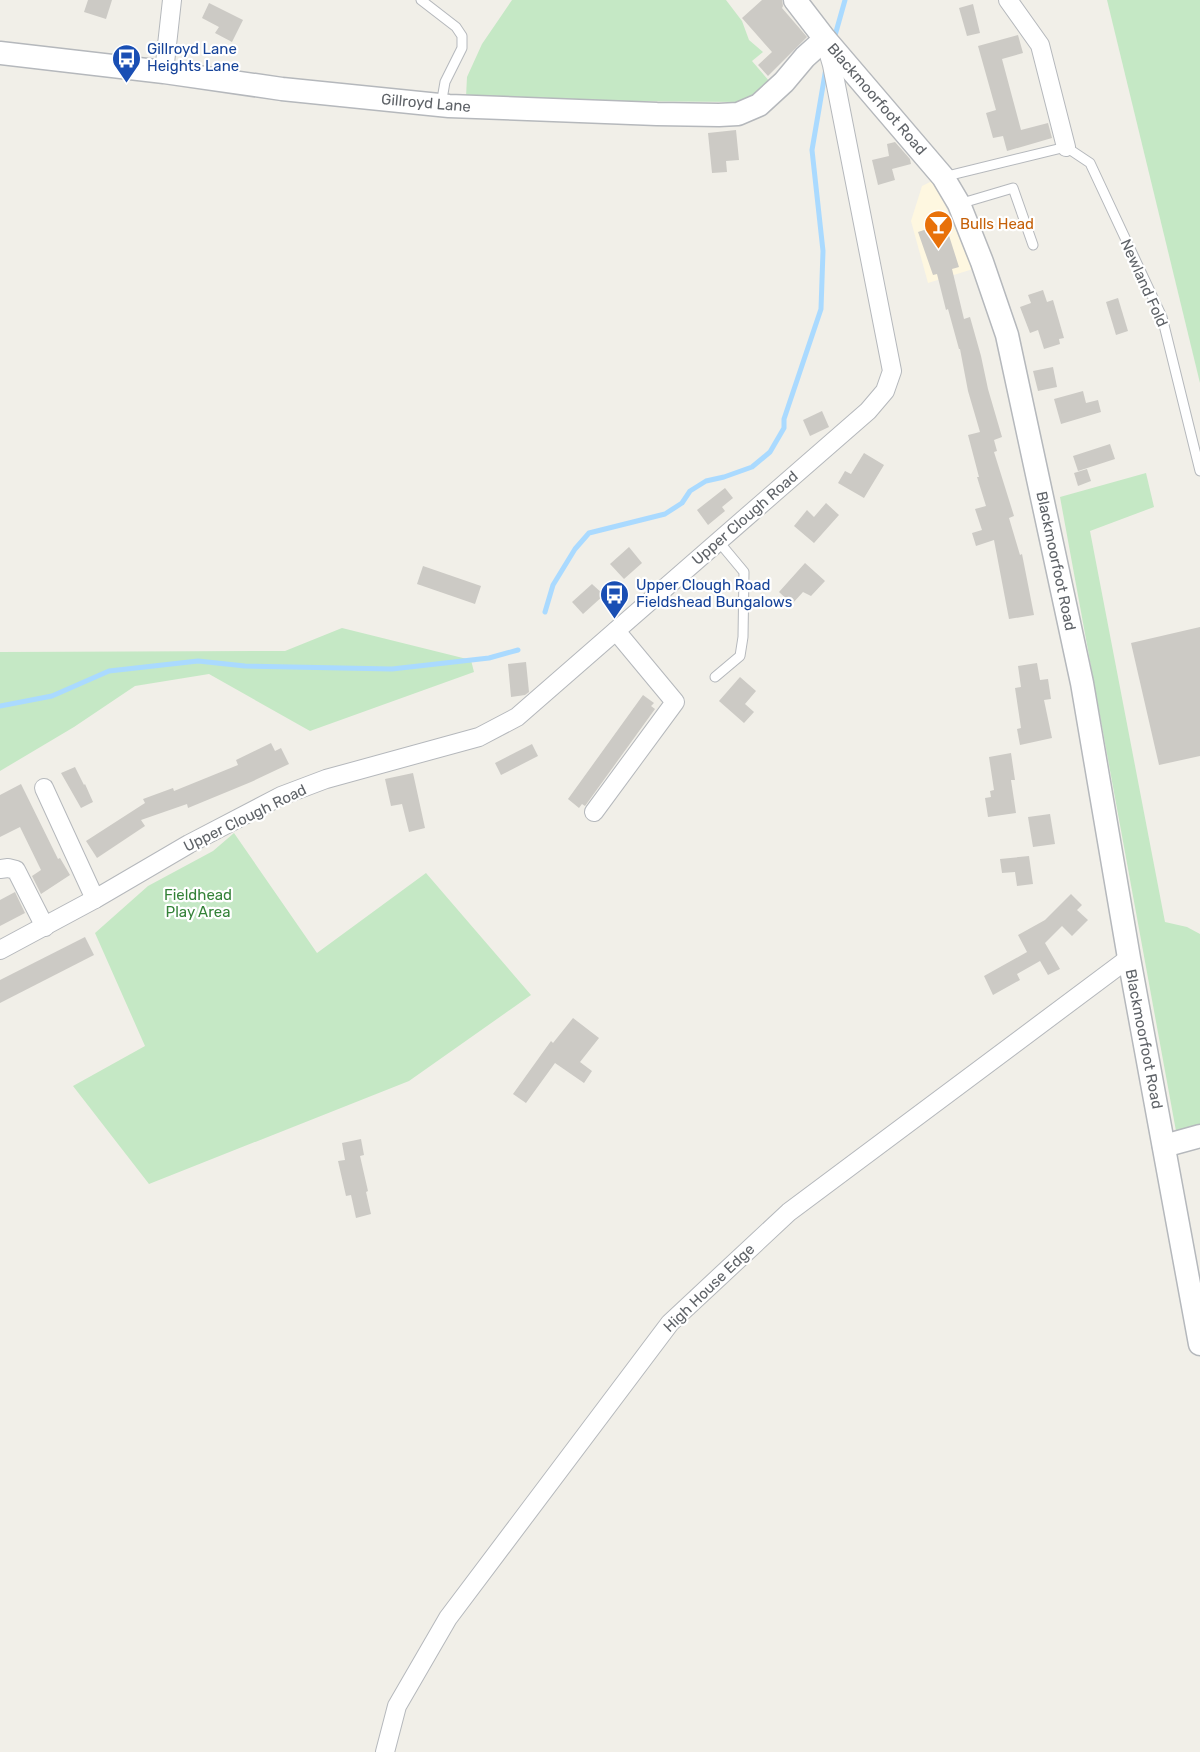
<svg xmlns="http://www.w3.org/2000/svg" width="1200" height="1752" viewBox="0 0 1200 1752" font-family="Rubik,sans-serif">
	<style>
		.commercial { fill: #fef7e0 }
		.green { fill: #c5e8c5 }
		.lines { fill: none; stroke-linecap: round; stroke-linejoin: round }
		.stream { stroke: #aadaff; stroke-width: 5 }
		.building { fill: #cccac5 }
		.service-casing { stroke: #b5b8bc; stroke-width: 11 }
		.minor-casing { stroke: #b5b8bc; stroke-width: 20 }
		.tertiary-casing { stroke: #b5b8bc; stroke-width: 25 }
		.service { stroke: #fff; stroke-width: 9 }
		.minor { stroke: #fff; stroke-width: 18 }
		.tertiary { stroke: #fff; stroke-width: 22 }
		.labels { text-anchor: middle; stroke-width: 4.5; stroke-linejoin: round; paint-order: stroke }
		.transit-label { font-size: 15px; fill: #164399; stroke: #fff; text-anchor: start }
		.street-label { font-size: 15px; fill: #5f6368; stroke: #fff }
		.food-label { font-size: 15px; fill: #c56008; stroke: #fff; text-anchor: start }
		.park-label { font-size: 15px; fill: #348238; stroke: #fff }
	</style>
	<rect width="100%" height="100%" fill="#f1efe8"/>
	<polygon class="commercial" points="934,180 973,269 928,283 911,221 922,186"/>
	<g class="green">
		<polygon points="512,0 726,0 742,21 749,40 763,52 752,61 770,82 745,102 601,101 466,97 467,77 482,44"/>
		<polygon points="1107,0 1200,0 1200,383"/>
		<polygon points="1146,473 1154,507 1090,531 1165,922 1187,927 1200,934 1200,1124 1176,1131 1060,497"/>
		<polygon points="342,628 471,660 474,672 310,731 209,674 135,686 74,727 0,771 0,652 285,651"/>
		<polygon points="234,833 317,953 426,873 531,995 409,1081 149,1184 73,1086 145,1046 95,933 148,886 213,851"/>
	</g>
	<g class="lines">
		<g class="stream">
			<polyline points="834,39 845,0"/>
			<polyline points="545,612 553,585 575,549 589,533 665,514 682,503 690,491 706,481 724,477 752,467 770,452 784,428 784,419 821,309 823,251 812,150 826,68"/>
			<polyline points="0,706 52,696 109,671 198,661 245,666 392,669 489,658 518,650"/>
		</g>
	</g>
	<g class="building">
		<polygon points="88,0 112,0 106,19 84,12"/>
		<polygon points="762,0 782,0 783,6 782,8 807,37 768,76 758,65 772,52 742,18"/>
		<polygon points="209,3 243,20 232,42 215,33 219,27 202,18"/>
		<polygon points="973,4 980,33 967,36 959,8"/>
		<polygon points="1018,35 1023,53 1002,59 1021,130 1048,123 1052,138 1007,151 1003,136 993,138 986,113 996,110 978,46"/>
		<polygon points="736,130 739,160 726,161 727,172 712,173 708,133"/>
		<polygon points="895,142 910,159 911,164 892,169 895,180 878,185 872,160 889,156 887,144"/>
		<polygon points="945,223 959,267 952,269 964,319 970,317 981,356 988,389 1002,437 994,440 997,451 994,452 1014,516 1009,518 1020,555 1022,554 1034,615 1009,619 994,540 976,546 972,533 982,530 975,509 986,506 977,477 979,477 968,435 980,432 968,391 960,349 959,349 948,309 946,310 937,274 933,275 918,232"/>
		<polygon points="1043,290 1047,302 1053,300 1064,338 1059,339 1060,344 1044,349 1038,330 1030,333 1020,307 1031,303 1028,295"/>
		<polygon points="1118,298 1128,331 1116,335 1106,302"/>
		<polygon points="1053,367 1057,387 1038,391 1033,371"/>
		<polygon points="1083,391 1086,403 1098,400 1101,412 1061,424 1054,399"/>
		<polygon points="822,411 829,427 810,436 803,420"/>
		<polygon points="1110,444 1115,459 1078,471 1073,456"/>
		<polygon points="864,453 884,465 864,498 838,483 845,471 851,474"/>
		<polygon points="1087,469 1091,481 1078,486 1074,473"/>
		<polygon points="725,488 733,498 722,507 725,511 708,525 697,510"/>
		<polygon points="826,503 839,515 814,543 794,526 807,510 814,517"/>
		<polygon points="629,547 642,563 624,579 610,564"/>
		<polygon points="805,563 825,581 811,596 803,592 792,604 779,592"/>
		<polygon points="423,566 481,586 475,604 417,584"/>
		<polygon points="592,584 604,595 583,614 572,602"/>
		<polygon points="1200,627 1200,756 1159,765 1131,643"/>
		<polygon points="526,662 529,692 525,695 511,697 508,664"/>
		<polygon points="1037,663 1040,680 1048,679 1051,699 1044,700 1052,738 1020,745 1017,729 1021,728 1015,688 1021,687 1018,666"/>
		<polygon points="740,677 756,691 745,704 754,712 744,723 719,701"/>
		<polygon points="643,695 654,703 651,706 655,709 585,806 582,804 579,808 568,799"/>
		<polygon points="271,743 275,751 281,748 289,764 251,782 188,808 187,804 141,820 145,826 97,858 86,841 145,803 143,799 173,788 174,791 238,765 236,760"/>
		<polygon points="532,744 538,756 501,775 495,763"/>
		<polygon points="1011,753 1015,780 1011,780 1016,813 988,817 985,798 991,797 990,791 994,790 989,757"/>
		<polygon points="75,767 84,785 85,784 93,802 81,808 61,773"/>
		<polygon points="413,773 425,828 409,832 402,804 391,806 385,779"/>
		<polygon points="21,784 58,859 60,858 70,875 41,894 32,876 41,870 20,827 0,837 0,795"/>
		<polygon points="1050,814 1055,844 1033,847 1028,817"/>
		<polygon points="1029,856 1033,884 1017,886 1015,872 1002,873 1000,859"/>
		<polygon points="15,892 25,913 0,926 0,900"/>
		<polygon points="1071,894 1082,905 1077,910 1088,920 1072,936 1062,926 1045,943 1060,969 1048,975 1040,961 1017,974 1020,980 993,995 984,976 1027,952 1018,935 1045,920"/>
		<polygon points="85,937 94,955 0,1003 0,980"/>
		<polygon points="573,1018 599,1038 580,1062 592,1071 584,1083 555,1063 526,1103 513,1094 551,1041 553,1043"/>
		<polygon points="361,1139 364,1155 360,1156 368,1191 366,1192 371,1214 356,1218 351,1195 346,1196 338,1161 345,1160 342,1143"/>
	</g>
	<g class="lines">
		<defs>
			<g id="service">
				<polyline points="421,0 456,27 462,36 462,48 445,82 441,105"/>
				<polyline points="943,177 1066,147 1090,163 1162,317 1200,471"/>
				<polyline points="959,204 1013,188 1033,245"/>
				<polyline points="715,677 740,656 743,637 744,572 719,542"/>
			</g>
			<g id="minor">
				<polyline points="1008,0 1040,45 1066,147"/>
				<polyline points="164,72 172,0"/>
				<polyline points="44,788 95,899"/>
				<polyline points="594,812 675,702 616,631"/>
				<polyline points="0,869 8,868 16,870 45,927"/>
				<polyline points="0,950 95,899 189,844 281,796 326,779 479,737 517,717 868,411 885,391 892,371 832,65 825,41"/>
				<polyline points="385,1752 397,1706 448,1618 670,1323 789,1212 1129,958"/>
			</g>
			<g id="tertiary">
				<polyline points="795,0 825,39 943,177 959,204 982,262 1007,335 1082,683 1129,958 1200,1344"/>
				<polyline points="0,53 164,72 282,89 449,106 657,114 719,115 738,114 759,105 784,82 805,57 825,39"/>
				<polyline points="1164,1146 1200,1136"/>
			</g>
		</defs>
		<use href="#service" class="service-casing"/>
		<use href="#minor" class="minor-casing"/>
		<use href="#tertiary" class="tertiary-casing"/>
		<use href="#service" class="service"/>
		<use href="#minor" class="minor"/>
		<use href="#tertiary" class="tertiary"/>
	</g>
	<defs>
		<symbol id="bus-pin" viewBox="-11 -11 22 30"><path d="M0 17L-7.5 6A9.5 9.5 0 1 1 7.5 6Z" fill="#1a4fb4" stroke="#fff"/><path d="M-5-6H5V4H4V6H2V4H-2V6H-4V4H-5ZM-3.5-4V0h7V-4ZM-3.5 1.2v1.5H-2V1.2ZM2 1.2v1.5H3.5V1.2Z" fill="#fff"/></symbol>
		<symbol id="bar-pin" viewBox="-11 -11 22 30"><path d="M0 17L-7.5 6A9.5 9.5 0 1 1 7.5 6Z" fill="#e8710a" stroke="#fff"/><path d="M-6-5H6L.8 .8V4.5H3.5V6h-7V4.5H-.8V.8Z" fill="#fff"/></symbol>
	</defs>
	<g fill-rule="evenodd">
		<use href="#bus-pin" x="110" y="42" width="33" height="45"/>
		<use href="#bar-pin" x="922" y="208" width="33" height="45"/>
		<use href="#bus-pin" x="598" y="578" width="33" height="45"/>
	</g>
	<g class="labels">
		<g class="transit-label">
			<text x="147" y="54">Gillroyd Lane<tspan x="147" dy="17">Heights Lane</tspan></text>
			<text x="636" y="590">Upper Clough Road<tspan x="636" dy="17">Fieldshead Bungalows</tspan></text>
		</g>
		<g class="street-label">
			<text transform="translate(877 99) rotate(49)" y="5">Blackmoorfoot Road</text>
			<text transform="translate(426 103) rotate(5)" y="5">Gillroyd Lane</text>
			<text transform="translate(1144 283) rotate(66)" y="5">Newland Fold</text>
			<text transform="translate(745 518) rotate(-41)" y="5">Upper Clough Road</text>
			<text transform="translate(1056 561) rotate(78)" y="5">Blackmoorfoot Road</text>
			<text transform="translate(245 818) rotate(-26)" y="5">Upper Clough Road</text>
			<text transform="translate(1144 1039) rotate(79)" y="5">Blackmoorfoot Road</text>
			<text transform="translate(709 1288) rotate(-44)" y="5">High House Edge</text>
		</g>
		<g class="food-label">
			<text x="960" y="229">Bulls Head</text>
		</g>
		<g class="park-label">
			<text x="198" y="900">Fieldhead<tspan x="198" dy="17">Play Area</tspan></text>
		</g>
	</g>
</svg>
